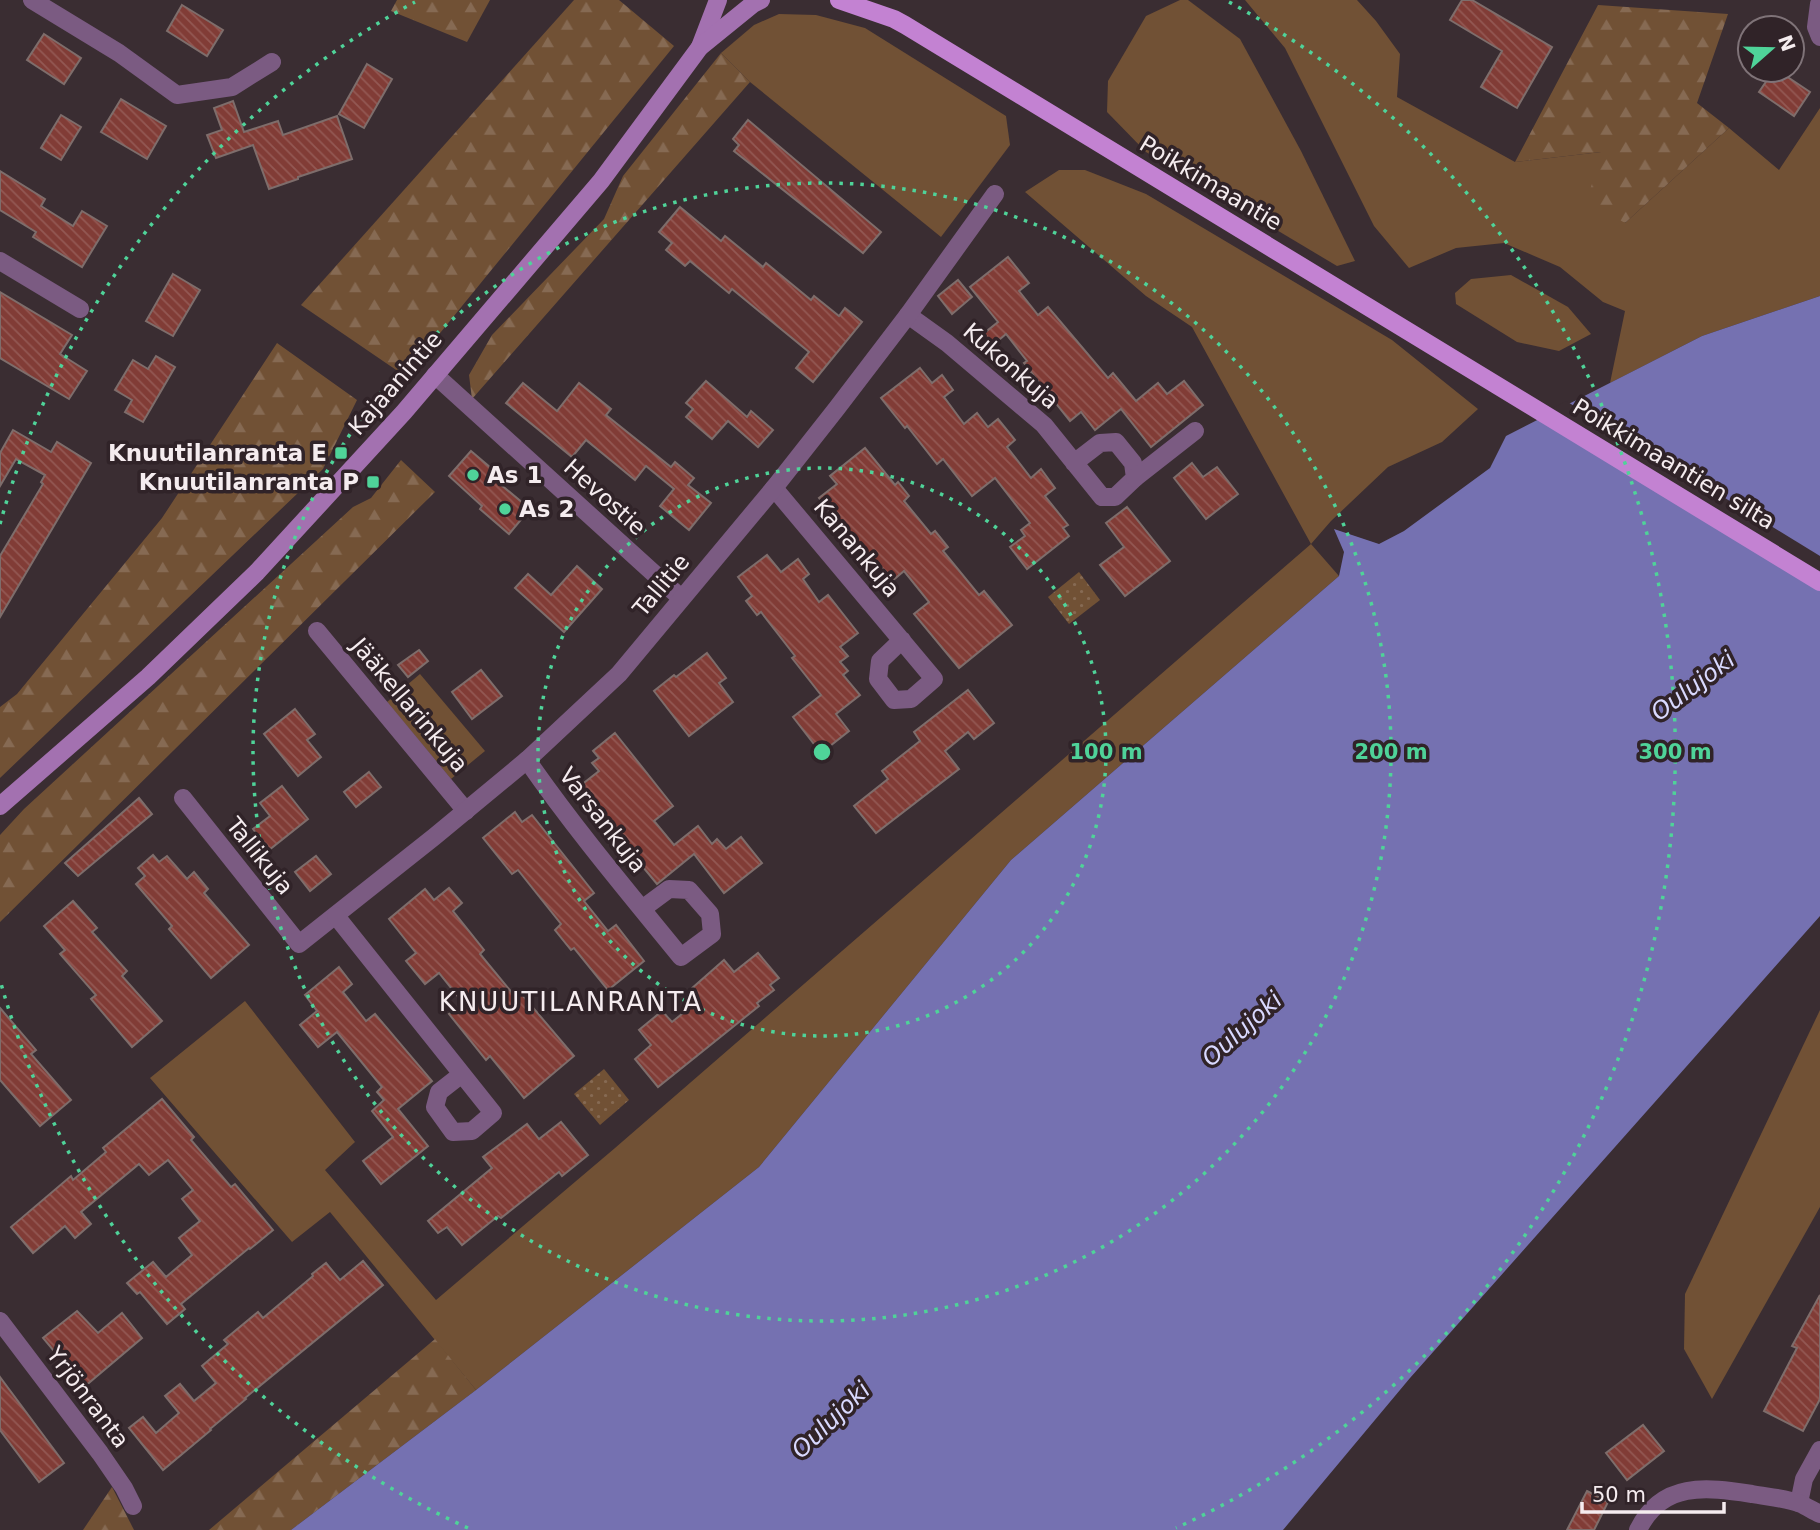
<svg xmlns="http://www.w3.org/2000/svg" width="1820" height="1530" viewBox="0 0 1820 1530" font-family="'DejaVu Sans',sans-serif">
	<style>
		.green { fill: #715135 }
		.forest { fill: url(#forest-firs) }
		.park { fill: url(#park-dots) }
		.water { fill: #7571b1 }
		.pier { fill: #3a2d32 }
		.building { fill: url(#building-back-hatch); stroke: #7e6d6b; stroke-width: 2 }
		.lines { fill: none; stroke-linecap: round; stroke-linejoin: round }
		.street { stroke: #7b5b82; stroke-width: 18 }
		.secondary { stroke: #a371b0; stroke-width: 18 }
		.primary { stroke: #c382d2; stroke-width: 18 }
		.ring { fill: none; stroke: #4fd399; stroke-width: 3.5; stroke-dasharray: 3.5 7 }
		.poi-dot { fill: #4fd399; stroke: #302328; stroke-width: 2.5 }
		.labels { text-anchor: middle; stroke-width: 7; stroke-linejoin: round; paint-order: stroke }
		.street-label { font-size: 23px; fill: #f5ecef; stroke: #302328 }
		.poi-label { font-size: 23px; font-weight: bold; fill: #f5ecef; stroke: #302328; text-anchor: end }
		.water-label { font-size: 24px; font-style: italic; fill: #d9d9fe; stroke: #302328 }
		.quarter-label { font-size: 26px; letter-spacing: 2px; fill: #f5ecef; stroke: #302328 }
		.centre { fill: #4fd399; stroke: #302328; stroke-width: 3.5 }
		.ring-label { font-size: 21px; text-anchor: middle; font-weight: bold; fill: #4fd399; stroke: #302328; stroke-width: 7; stroke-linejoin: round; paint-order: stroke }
	</style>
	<defs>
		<pattern id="forest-firs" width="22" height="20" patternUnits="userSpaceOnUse" patternTransform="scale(1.75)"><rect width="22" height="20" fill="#715135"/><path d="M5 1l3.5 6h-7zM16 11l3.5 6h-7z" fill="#866a53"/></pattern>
		<pattern id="park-dots" width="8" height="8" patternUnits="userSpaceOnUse" patternTransform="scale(1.75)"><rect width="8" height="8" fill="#715135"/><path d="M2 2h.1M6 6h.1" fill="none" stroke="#866a53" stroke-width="1.8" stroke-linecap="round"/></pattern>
		<pattern id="building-back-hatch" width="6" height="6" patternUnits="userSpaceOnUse" patternTransform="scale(1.75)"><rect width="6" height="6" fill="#813c36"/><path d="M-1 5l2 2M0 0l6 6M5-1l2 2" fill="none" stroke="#935853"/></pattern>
	</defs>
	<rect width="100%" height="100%" fill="#3a2d32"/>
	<g class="green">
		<polygon points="1180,0 1188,0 1240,39 1301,151 1355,261 1337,266 1146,152 1107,112 1108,81 1146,16"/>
		<polygon points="1245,0 1357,0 1376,21 1400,54 1397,97 1515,162 1601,152 1625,223 1729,128 1779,170 1820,108 1820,296 1702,336 1610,383 1625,311 1603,302 1560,267 1504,243 1456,248 1409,268 1374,226 1285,48"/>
		<polygon points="779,14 816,15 865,28 1006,116 1010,145 941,237 750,82 721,53 754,25"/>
		<polygon points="1059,170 1085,170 1146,194 1392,340 1478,409 1442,442 1388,467 1331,521 1311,544 1339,576 1011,860 759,1167 476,1390 330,1212 292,1242 150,1078 245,1001 355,1142 325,1170 436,1300 615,1148 1311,544 1192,327 1146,296 1025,192"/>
		<polygon points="1511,275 1568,307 1591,334 1559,351 1517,342 1456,304 1455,293 1471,279"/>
		<polygon points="420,674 485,751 451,779 387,702"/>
		<polygon points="1820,1010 1820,1207 1712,1399 1684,1349 1685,1294"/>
	</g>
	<g class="forest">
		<polygon points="397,0 490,0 467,42 391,11"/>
		<polygon points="574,0 619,0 674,46 405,376 301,305"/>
		<polygon points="1598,5 1728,14 1697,103 1729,128 1625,223 1587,201 1601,152 1515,162"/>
		<polygon points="721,53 750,82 472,399 469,375 492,335 604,219 623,176"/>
		<polygon points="277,343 357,400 323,469 0,778 0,707 17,694 162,518"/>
		<polygon points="401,460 435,492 0,922 0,835 24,809 353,507 371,498"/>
		<polygon points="435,1339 476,1390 291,1530 209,1530"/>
		<polygon points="112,1487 134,1530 83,1530"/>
	</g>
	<g class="park">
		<polygon points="1079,572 1100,600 1069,624 1048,597"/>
		<polygon points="604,1069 629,1100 600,1125 574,1094"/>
	</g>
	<polygon class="water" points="1820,296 1820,916 1410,1378 1283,1530 291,1530 476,1390 759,1167 1011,860 1339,576 1344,552 1334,529 1379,544 1404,531 1490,468 1506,436 1702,336"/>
	<polygon class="pier" points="1566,401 1820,556 1820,582 1543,413"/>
	<g class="building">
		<polygon points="1462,0 1472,0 1552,47 1517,108 1481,87 1502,51 1450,20"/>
		<polygon points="182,5 223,30 207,56 167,31"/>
		<polygon points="44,34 81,58 64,84 27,60"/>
		<polygon points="367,64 392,79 364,128 339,114"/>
		<polygon points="1774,70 1777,70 1810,92 1794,116 1759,92"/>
		<polygon points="121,99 166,126 147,159 101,132"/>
		<polygon points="233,101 244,132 278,121 283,135 337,116 352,159 298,177 298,179 269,189 253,145 216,158 207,135 222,130 214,108"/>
		<polygon points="61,115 81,127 61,160 41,148"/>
		<polygon points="748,120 881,232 863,253 734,151 739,145 733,139"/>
		<polygon points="0,171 45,199 41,206 73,226 82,211 107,226 82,267 33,237 36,232 0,210"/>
		<polygon points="680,207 721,241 725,236 763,267 766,263 811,300 814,296 839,316 845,308 862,322 813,382 796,368 809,352 732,289 729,293 690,261 685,266 666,250 672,243 659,232"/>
		<polygon points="1008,257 1029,283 1019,291 1038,315 1048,307 1108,378 1113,373 1136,401 1158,383 1167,394 1184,381 1203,405 1151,447 1121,409 1095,430 1081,412 1070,421 1024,363 1027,361 1006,334 987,350 978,338 998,322 970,287"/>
		<polygon points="173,274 200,290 173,336 146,321"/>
		<polygon points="958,280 972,297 952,314 938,296"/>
		<polygon points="0,292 72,335 60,354 87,371 69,399 0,358"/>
		<polygon points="156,356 175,367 143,422 125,412 132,400 115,390 133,360 148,369"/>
		<polygon points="920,368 932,383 942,375 953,390 944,397 964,424 977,413 988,427 998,419 1015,440 1007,447 1031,478 1041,469 1055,488 1045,496 1068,525 1063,528 1069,536 1027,569 1010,547 1025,536 1021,530 1030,523 995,478 972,496 943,459 937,464 907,426 905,428 881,398"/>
		<polygon points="706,381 747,417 751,411 773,430 758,447 728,421 712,439 686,417 693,409 686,403"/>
		<polygon points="523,383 557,411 579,383 611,409 606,415 671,467 675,462 694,478 688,485 711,503 689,530 660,506 674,489 646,466 635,480 586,440 572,457 506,403"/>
		<polygon points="13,430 51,452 57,442 91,463 0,617 0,556 43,484 41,482 45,475 16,459 0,486 0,453"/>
		<polygon points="865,448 895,485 898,482 909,496 904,501 931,534 935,531 948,547 943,551 979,595 984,591 1012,625 959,668 914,614 929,602 904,571 892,581 869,553 866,556 819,498 837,484 830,476"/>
		<polygon points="471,451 498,474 494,479 530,509 509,534 480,509 482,506 449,476"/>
		<polygon points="1192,463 1203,477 1217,467 1238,494 1206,519 1174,478"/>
		<polygon points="1127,507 1170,561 1125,596 1100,565 1124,547 1106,523"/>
		<polygon points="767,555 781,572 798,559 809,574 803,579 819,602 828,595 858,633 840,647 848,656 840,662 848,671 843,675 860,695 836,714 849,731 821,753 793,717 821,695 792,658 795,656 761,612 757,615 746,601 752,596 738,577"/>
		<polygon points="577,566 602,589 564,632 515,588 528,574 551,595"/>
		<polygon points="419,650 428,661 408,677 398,665"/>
		<polygon points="707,653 726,678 719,683 733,702 689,736 654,691 674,675 676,677"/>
		<polygon points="481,670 502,696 472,719 452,692"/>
		<polygon points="968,690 994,723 974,739 968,732 945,751 959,769 876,833 854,806 888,779 882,771 920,741 914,732"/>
		<polygon points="295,709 315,734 307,740 321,757 298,776 264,734"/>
		<polygon points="615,733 673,806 654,821 674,845 698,826 712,844 717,839 726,849 741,837 762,863 724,893 694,854 657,884 610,827 612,825 580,786 599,771 592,763 599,758 593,751"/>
		<polygon points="369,772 381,787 356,807 344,792"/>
		<polygon points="282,786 308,819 269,850 253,829 270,816 260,803"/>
		<polygon points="139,798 152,814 78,876 65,863"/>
		<polygon points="515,812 522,822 532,815 594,893 584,901 608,931 616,925 644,961 608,990 574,948 571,950 555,930 561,924 518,870 512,874 483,838"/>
		<polygon points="153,855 159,862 167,856 187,879 194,872 208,889 204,893 249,945 211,978 169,929 172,926 136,884 145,876 138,868"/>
		<polygon points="316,856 331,874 310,891 295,872"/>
		<polygon points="449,888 462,903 453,911 484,950 480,954 513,994 518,990 574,1056 524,1098 490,1056 486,1060 449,1014 463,1003 439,973 425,984 406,961 416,953 389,919 425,889 434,900"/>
		<polygon points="73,901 97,928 92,932 127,971 122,976 162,1021 132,1047 91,999 96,995 60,954 65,950 44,926"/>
		<polygon points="758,953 779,978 770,985 774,990 757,1003 759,1006 658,1087 635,1059 651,1045 639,1030 662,1011 672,1022 698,1001 690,990 724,960 734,972"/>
		<polygon points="339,967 352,984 343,992 366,1021 375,1014 432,1081 398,1109 428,1146 381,1184 363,1161 393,1137 372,1111 384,1100 377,1092 382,1087 337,1032 318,1047 300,1025 317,1011 305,995"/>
		<polygon points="0,1008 36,1050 31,1054 71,1100 40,1126 0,1080"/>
		<polygon points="162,1099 194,1137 191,1140 231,1187 235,1184 273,1230 250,1249 249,1248 181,1304 185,1309 167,1324 140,1292 137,1294 127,1283 153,1262 166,1277 192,1255 179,1238 200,1221 182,1199 193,1190 168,1160 149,1175 139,1164 81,1212 91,1224 75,1238 65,1226 33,1253 11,1227 71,1176 73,1180 106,1152 103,1148"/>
		<polygon points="561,1122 588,1155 562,1176 559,1172 501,1218 498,1216 462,1245 447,1227 438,1233 428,1221 492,1168 483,1157 527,1124 539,1139"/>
		<polygon points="363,1261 383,1285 245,1398 246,1399 210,1429 211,1430 163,1470 129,1428 143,1417 156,1433 179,1413 165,1396 180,1384 194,1401 216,1383 202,1366 228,1344 224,1340 258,1312 263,1318 313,1276 312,1274 326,1263 340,1280"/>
		<polygon points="1820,1295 1820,1399 1803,1431 1764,1411 1797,1348 1792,1346"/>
		<polygon points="77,1311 98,1333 122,1313 142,1338 84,1387 43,1338"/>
		<polygon points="0,1377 64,1463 39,1482 0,1430"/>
		<polygon points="1643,1425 1664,1451 1627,1480 1606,1453"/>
		<polygon points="1587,1491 1608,1502 1594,1530 1567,1530"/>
	</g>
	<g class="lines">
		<g class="street">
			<polyline points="32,0 119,53 177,95 232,87 272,62"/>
			<polyline points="1819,4 1816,27 1820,37"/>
			<polyline points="0,261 80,309"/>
			<polyline points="908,315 947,343 1044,425 1102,497 1115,497 1135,478 1133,463 1116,442 1100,443 1074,463"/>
			<polyline points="435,375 681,598"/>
			<polyline points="1135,478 1195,431"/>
			<polyline points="774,488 934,679 911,699 894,700 878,679 880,661 902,640"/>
			<polyline points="317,631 466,811"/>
			<path d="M 527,760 C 575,829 628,892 681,957 L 712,934 L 710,914 L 689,890 L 669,889 L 642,909"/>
			<polyline points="183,798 299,944 434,837 527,760 619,674 774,488 837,408 908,315 995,194"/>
			<polyline points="336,916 493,1113 472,1131 453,1132 435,1107 439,1092 462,1074"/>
			<polyline points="0,1321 100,1453 124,1488 133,1506"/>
			<polyline points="1799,1503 1804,1479 1820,1450"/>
			<path d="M 1638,1530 C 1662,1481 1706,1487 1752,1494 C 1768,1497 1786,1498 1801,1504 C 1807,1507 1814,1511 1820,1514"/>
		</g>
		<g class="secondary">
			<polyline points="700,47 718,0"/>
			<polyline points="0,806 148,677 257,572 404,412 601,181 700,47 753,4 761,0"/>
		</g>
		<polyline class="primary" points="839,0 894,19 905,25 1820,582"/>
	</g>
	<g class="ring">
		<circle cx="822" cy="752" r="284"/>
		<circle cx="822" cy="752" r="569"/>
		<path d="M468 1528A853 853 0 0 1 0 980M0 524A853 853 0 0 1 415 2M1229 2A853 853 0 0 1 1176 1528"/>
	</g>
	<g class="poi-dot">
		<rect x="334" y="446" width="14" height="14" rx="3.5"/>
		<circle cx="473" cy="475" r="7"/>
		<rect x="366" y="475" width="14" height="14" rx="3.5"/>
		<circle cx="505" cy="509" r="7"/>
	</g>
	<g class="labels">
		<g class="street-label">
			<text transform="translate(1211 183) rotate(31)" y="8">Poikkimaantie</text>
			<text transform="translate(1011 366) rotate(41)" y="8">Kukonkuja</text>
			<text transform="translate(395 383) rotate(-49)" y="8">Kajaanintie</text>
			<text transform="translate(1674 464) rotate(31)" y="8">Poikkimaantien silta</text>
			<text transform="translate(605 497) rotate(42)" y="8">Hevostie</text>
			<text transform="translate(857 548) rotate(50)" y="8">Kanankuja</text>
			<text transform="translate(661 585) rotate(-50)" y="8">Tallitie</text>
			<text transform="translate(410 705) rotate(50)" y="8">Jääkellarinkuja</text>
			<text transform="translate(603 820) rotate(52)" y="8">Varsankuja</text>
			<text transform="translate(260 856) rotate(51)" y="8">Tallikuja</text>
			<text transform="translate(88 1397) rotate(53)" y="8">Yrjönranta</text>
		</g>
		<g class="poi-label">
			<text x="327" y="461">Knuutilanranta E</text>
			<text x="487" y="483" text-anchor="start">As 1</text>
			<text x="359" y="490">Knuutilanranta P</text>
			<text x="519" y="517" text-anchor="start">As 2</text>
		</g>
		<g class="water-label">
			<text transform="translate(1693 686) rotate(-37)" y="8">Oulujoki</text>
			<text transform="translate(1242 1029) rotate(-42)" y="8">Oulujoki</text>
			<text transform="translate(831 1420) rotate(-44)" y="8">Oulujoki</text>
		</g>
		<g class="quarter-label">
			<text x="571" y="1011">KNUUTILANRANTA</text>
		</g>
	</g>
	<circle cx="822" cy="752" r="10" class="centre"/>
	<g class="ring-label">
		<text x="1106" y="759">100 m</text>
		<text x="1391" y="759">200 m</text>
		<text x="1675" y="759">300 m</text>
	</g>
	<g transform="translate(1771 49) rotate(70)"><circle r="33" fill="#302328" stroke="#7f7378" stroke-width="2"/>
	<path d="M0-5L12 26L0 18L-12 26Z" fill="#4fd399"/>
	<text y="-10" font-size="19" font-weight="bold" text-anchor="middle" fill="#f5ecef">N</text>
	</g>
	<path d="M1582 1502v10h142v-10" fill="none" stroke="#f5ecef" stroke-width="3.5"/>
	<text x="1592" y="1502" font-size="21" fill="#f5ecef" stroke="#302328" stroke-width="5" paint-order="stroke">50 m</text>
</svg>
